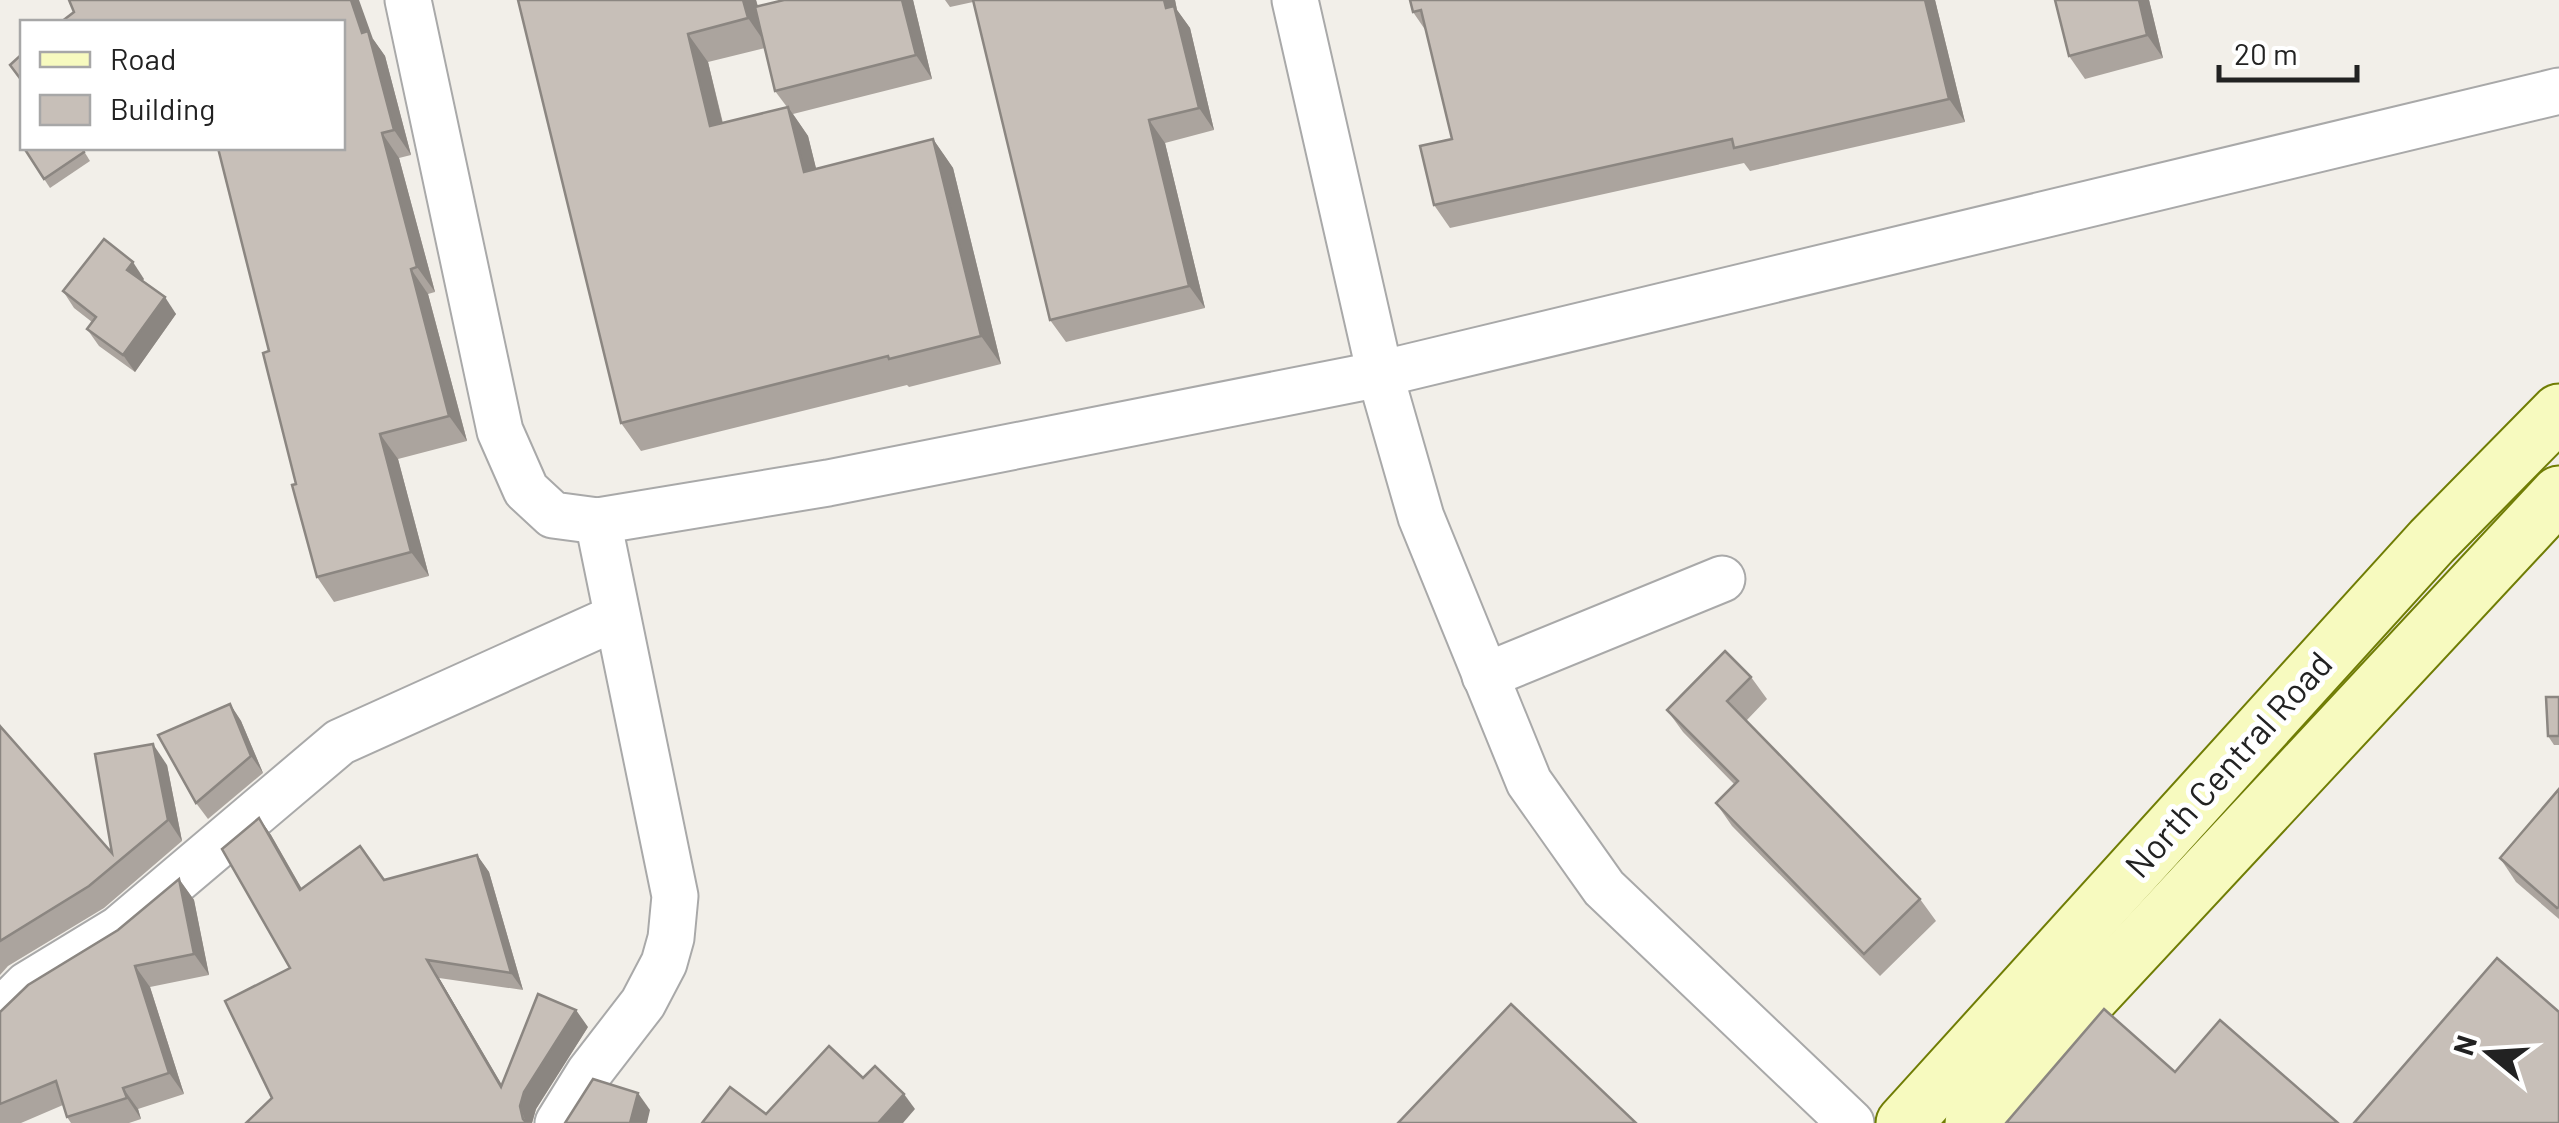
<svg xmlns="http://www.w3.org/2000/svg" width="2559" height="1123" viewBox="0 0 2559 1123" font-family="Barlow,sans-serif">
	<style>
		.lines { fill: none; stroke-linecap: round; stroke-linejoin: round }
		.street-casing { stroke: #a9a9a9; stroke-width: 49 }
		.secondary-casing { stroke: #707d05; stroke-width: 59 }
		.street { stroke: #fff; stroke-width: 45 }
		.secondary { stroke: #f7fabf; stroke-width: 55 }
		.wall { fill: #aba49e; fill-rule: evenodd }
		.shaded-wall { fill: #8b8681 }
		.building { fill: #c7bfb8; stroke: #8b8681; stroke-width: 2.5 }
		.labels { text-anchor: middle; stroke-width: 10; stroke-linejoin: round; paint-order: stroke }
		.street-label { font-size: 35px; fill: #222; stroke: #fff }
	</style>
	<rect width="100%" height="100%" fill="#f2efe9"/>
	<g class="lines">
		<defs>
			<g id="street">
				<polyline points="408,0 500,431 526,490 553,515 598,521 828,483 1380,374 2559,91"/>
				<polyline points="1295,0 1380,374 1421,517 1529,782 1604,888 1851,1123"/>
				<polyline points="1485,676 1722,579"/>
				<polyline points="0,1012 27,985 119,929 340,742 617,617"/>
				<polyline points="558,1123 589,1073 643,1003 664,963 671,938 675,896 598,521"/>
			</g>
			<g id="secondary">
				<polyline points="1904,1123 2432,541 2559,412"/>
				<polyline points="1973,1123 2559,494"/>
			</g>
		</defs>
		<use href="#street" class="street-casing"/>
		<use href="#secondary" class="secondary-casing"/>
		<use href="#street" class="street"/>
		<use href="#secondary" class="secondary"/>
	</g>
	<g class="wall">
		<path d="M 518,0 L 756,0 L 758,6 L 784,0 L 913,0 L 932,79 L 793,114 L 808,136 L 816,169 L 933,139 L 953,168 L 1001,364 L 909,387 L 907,385 L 641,451 L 621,423 ZM 765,48 L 775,91 L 787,107 L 723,123 L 708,62 Z"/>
		<polygon points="945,0 1175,0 1177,10 1190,28 1214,130 1165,143 1205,308 1066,342 1050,320 973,2 950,7"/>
		<polygon points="1410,0 1935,0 1965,122 1750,171 1744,163 1450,228 1434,205 1452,139 1426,31 1413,12"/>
		<polygon points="2055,0 2149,0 2163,58 2085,79 2069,56"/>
		<polygon points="373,39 385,56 411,155 399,158 435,292 428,294 467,441 398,459 429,576 334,602 317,577 269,351"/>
		<polygon points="24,148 82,148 90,161 50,188"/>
		<polygon points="144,279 142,281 176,314 135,372 99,346 87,329 92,322 74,308 63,291"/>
		<polygon points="1751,677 1767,699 1746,721 1920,899 1936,921 1880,976 1732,826 1716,803 1735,785 1683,732 1667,710"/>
		<polygon points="2559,697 2559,745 2554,745 2548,736"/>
		<polygon points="230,704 241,721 263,773 208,819 196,803"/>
		<polygon points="0,726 112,853 167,765 182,841 104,908 8,966 0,975"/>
		<polygon points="2559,789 2559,919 2516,882 2500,858"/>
		<polygon points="259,818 271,835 302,889 384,880 477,855 489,872 523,990 439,978 502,1085 588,1027 536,1109 532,1123 246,1123 272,1098 290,968"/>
		<polygon points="179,879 194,900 209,975 150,987 184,1094 138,1109 141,1119 129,1123 71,1123 67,1117 63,1105 21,1123 0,1123 0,1012 118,930"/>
	</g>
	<g class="shaded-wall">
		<polygon points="351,0 359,0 373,39 385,56 411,155 394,130"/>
		<polygon points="743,0 756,0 768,47 748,18"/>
		<polygon points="902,0 913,0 932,79 916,55"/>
		<polygon points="1164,0 1175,0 1177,10 1190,28 1214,130 1199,108"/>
		<polygon points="1925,0 1935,0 1965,122 1949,99"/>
		<polygon points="2139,0 2149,0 2163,58 2147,35"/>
		<polygon points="688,34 708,62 730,155 710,126"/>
		<polygon points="788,107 808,136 824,200 804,172"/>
		<polygon points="1149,120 1165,143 1205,308 1189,286"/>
		<polygon points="382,133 399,158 435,292 417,267"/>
		<polygon points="933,139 953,168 1001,364 981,336"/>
		<polygon points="133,262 144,279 138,286 127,270"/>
		<polygon points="411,269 428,294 467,441 449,416"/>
		<polygon points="165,297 176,314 135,372 123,355"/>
		<polygon points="380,434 398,459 429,576 411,552"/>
		<polygon points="230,704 241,721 263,773 251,756"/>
		<polygon points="153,744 167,765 182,841 168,820"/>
		<polygon points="259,818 271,835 312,907 300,890"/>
		<polygon points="477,855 489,872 523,990 511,973"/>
		<polygon points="179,879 194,900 209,975 194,954"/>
		<polygon points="427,960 439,978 513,1104 501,1087"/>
		<polygon points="135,966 150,987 184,1094 169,1073"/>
		<polygon points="576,1010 588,1027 536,1109 532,1123 526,1123 520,1106 524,1092"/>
		<polygon points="123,1088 138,1109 141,1119 127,1098"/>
		<polygon points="638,1093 650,1110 647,1123 630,1123"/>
		<polygon points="904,1094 915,1109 903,1123 878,1123"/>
	</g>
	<g class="building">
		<polygon points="69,0 351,0 362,33 368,31 394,130 382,133 417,267 411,269 449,416 380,434 411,552 317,577 292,485 296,484 263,353 269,351 218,148 342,148 342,22 61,22 74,12"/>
		<polygon points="518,0 743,0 748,18 688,34 710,126 788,107 804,172 933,139 981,336 889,359 888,356 621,423"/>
		<polygon points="784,0 902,0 916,55 775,91 755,7"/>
		<polygon points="973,0 1164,0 1166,8 1174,6 1199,108 1149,120 1189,286 1050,320"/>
		<polygon points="1410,0 1925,0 1949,99 1734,148 1732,139 1434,205 1420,146 1452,139 1421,10 1413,12"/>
		<polygon points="2055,0 2139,0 2147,35 2069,56"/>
		<polygon points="22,54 22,81 10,65"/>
		<polygon points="24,148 82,148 84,152 44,179"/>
		<polygon points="104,239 133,262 127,270 165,297 123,355 87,329 96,317 63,291"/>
		<polygon points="1725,651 1751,677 1727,701 1920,899 1864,954 1716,803 1738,781 1667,710"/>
		<polygon points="2546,697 2559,697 2559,736 2548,736"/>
		<polygon points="230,704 251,756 196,803 158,735"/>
		<polygon points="0,726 112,853 95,754 153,744 168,820 89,886 0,941"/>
		<polygon points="2559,789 2559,907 2557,908 2500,858"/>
		<polygon points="259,818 300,890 360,846 384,880 477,855 511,973 427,960 501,1087 538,994 576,1010 524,1092 520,1106 523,1119 527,1123 246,1123 272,1098 225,1001 290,968 222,849"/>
		<polygon points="179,879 194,954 135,966 169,1073 123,1088 127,1098 67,1117 56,1081 0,1104 0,1012 28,985 118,930"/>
		<polygon points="2497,958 2559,1012 2559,1123 2354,1123"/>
		<polygon points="1511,1004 1636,1123 1398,1123"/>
		<polygon points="2104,1009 2175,1072 2220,1020 2338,1123 2006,1123"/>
		<polygon points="829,1046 863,1078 875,1066 904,1094 878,1123 702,1123 730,1087 766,1114"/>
		<polygon points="593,1079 638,1093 630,1123 565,1123"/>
	</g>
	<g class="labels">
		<g class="street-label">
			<text transform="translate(2229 765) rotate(-48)" y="12">North Central Road</text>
		</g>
	</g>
	<rect x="20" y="20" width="325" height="130" fill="#ffffff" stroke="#a7a7a7" stroke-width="2.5"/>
	<rect x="40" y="52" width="50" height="15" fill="#f7fabf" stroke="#a7a7a7" stroke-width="2.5"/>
	<text x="110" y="70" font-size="30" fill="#222222">Road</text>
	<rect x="40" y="95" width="50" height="30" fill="#c7bfb8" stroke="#a7a7a7" stroke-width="2.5"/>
	<text x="110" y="120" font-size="30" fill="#222222">Building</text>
	<g transform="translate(2489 1053) rotate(288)" stroke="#ffffff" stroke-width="8" paint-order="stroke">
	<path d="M0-8L18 38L0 25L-18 38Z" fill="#222222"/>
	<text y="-15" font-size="28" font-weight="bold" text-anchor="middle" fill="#222222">N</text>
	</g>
	<path d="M2219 65v15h138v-15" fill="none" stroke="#222222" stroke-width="5"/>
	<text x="2234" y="65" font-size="30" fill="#222222" stroke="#ffffff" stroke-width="8" paint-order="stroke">20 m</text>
</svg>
